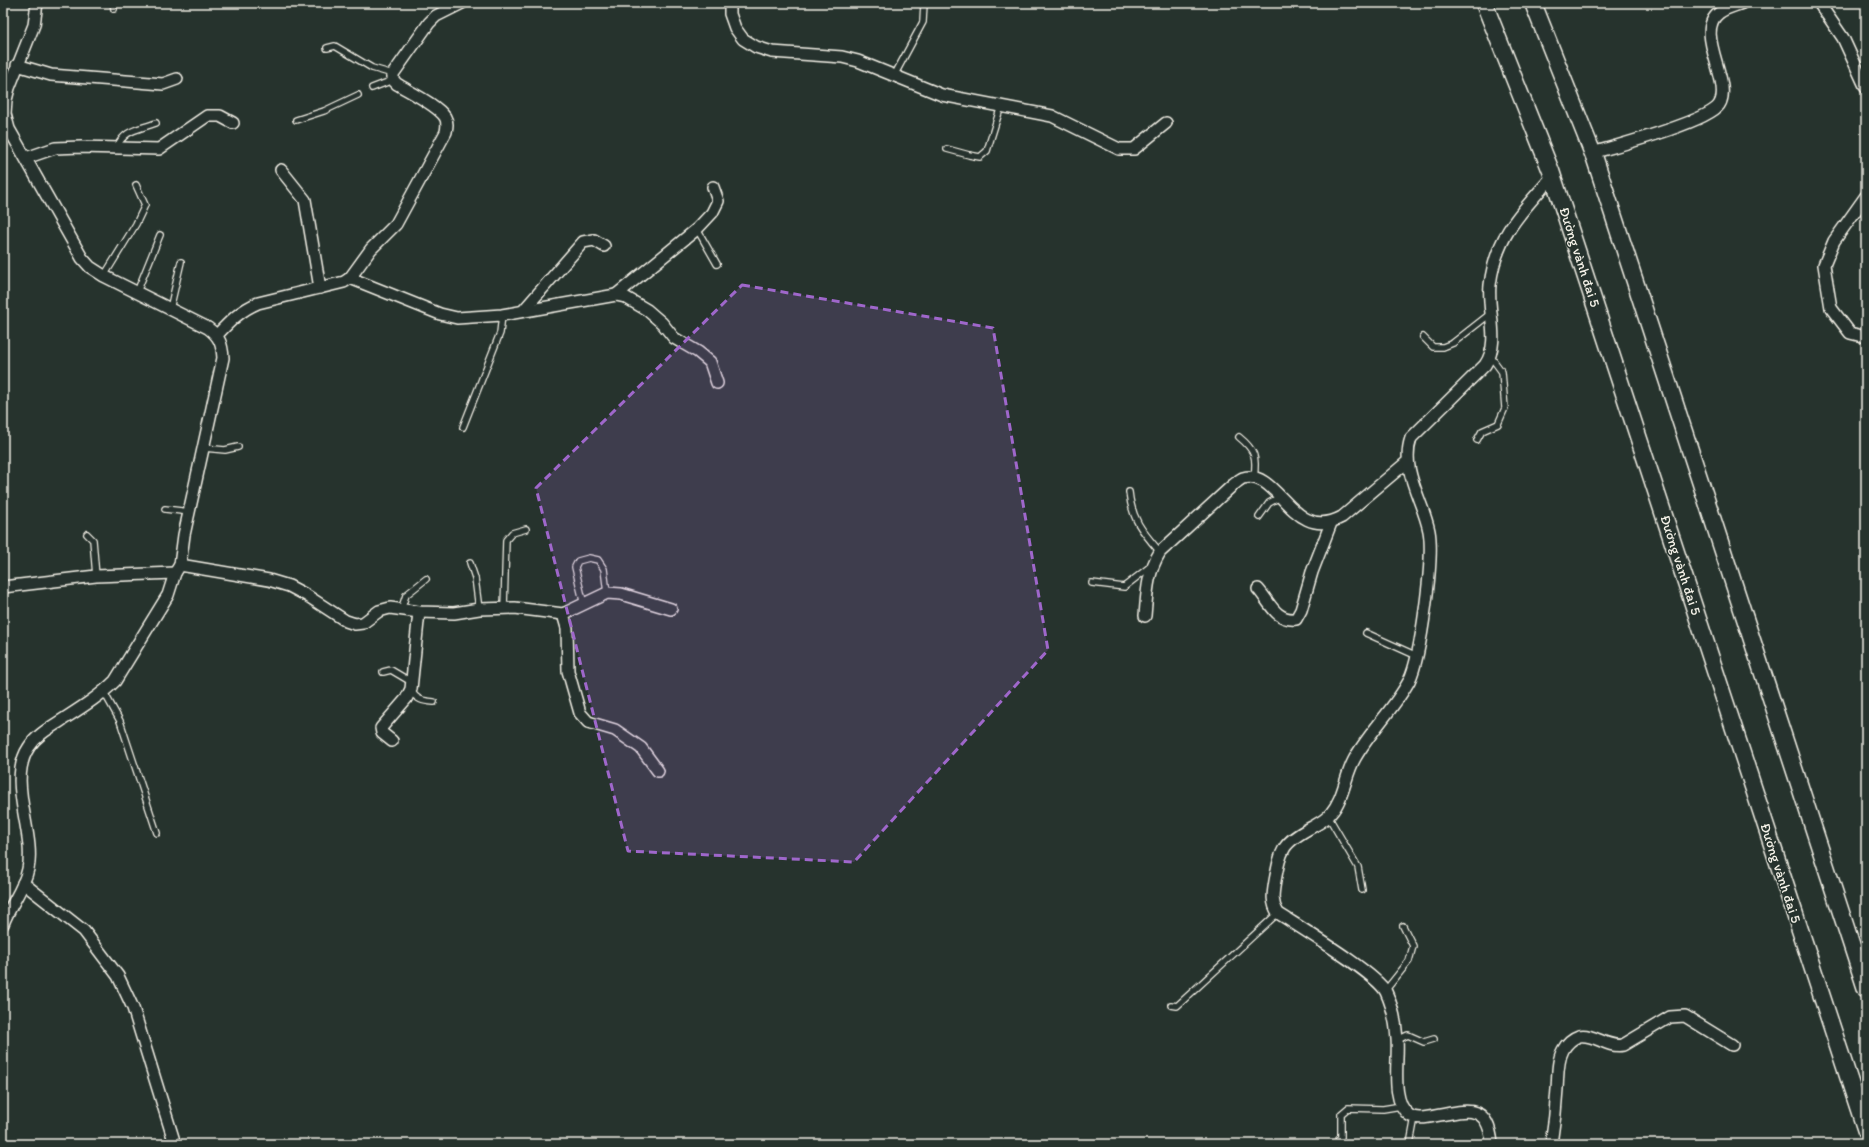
<svg xmlns="http://www.w3.org/2000/svg" width="1869" height="1147" viewBox="0 0 1869 1147" font-family="Itim,sans-serif">
	<style>
		.lines { fill: none; stroke-linecap: round; stroke-linejoin: round }
		.lane-casing { stroke: #f4f1e8; stroke-width: 8 }
		.street-casing { stroke: #f4f1e8; stroke-width: 14 }
		.secondary-casing { stroke: #f4f1e8; stroke-width: 19 }
		.lane { stroke: #26332d; stroke-width: 5.5 }
		.street { stroke: #26332d; stroke-width: 11 }
		.secondary { stroke: #26332d; stroke-width: 16 }
		.marked { fill: #9f67cb; fill-opacity: 0.2; stroke: #9f67cb; stroke-width: 3; stroke-dasharray: 8 5; stroke-linejoin: round }
		.labels { text-anchor: middle; stroke-width: 3; stroke-linejoin: round; paint-order: stroke }
		.street-label { font-size: 14px; fill: #f4f1e8; stroke: #26332d }
	</style>
	<rect width="100%" height="100%" fill="#26332d"/>
	<filter id="ink" filterUnits="userSpaceOnUse"><feTurbulence type="fractalNoise" baseFrequency=".025" numOctaves="2"/><feDisplacementMap in="SourceGraphic" scale="8" xChannelSelector="R" yChannelSelector="G"/><feConvolveMatrix kernelMatrix="1 2 1 2 8 2 1 2 1" color-interpolation-filters="sRGB"/></filter>
	<g filter="url(#ink)">
		<g class="lines">
			<defs>
				<g id="lane">
					<polyline points="113,3 114,9"/>
					<polyline points="327,48 335,46 372,68 393,74"/>
					<polyline points="894,76 923,22 924,3"/>
					<polyline points="372,88 393,80"/>
					<polyline points="296,120 324,111 358,95"/>
					<path d="M 116,149 C 124,129 138,130 156,123"/>
					<polyline points="947,149 969,155 980,157 987,151 1001,106"/>
					<polyline points="697,229 717,264"/>
					<polyline points="104,276 136,224 145,205 136,185"/>
					<polyline points="137,292 160,235"/>
					<polyline points="170,309 181,262"/>
					<polyline points="1423,337 1433,347 1443,347 1453,343 1490,314"/>
					<polyline points="463,427 500,333 502,315"/>
					<path d="M 1239,437 C 1255,450 1257,457 1254,478"/>
					<polyline points="1477,440 1482,431 1498,424 1505,408 1502,372 1491,357"/>
					<polyline points="204,448 225,450 238,447"/>
					<path d="M 1129,492 C 1132,520 1142,531 1160,552"/>
					<polyline points="165,509 190,512"/>
					<polyline points="1259,517 1269,503 1280,497"/>
					<polyline points="87,534 93,540 96,576"/>
					<polyline points="470,563 475,578 479,609"/>
					<polyline points="1092,583 1124,587 1151,566"/>
					<polyline points="584,605 575,567 578,561 589,558 598,560 604,569 607,593"/>
					<polyline points="504,608 506,540 512,533 526,529"/>
					<polyline points="401,610 406,595 426,579"/>
					<polyline points="1366,633 1417,656"/>
					<polyline points="383,672 391,670 413,683"/>
					<path d="M 411,690 C 416,700 423,701 434,702"/>
					<polyline points="104,692 120,721 157,833"/>
					<polyline points="1328,816 1358,867 1362,890"/>
					<polyline points="1385,991 1409,961 1413,946 1403,926"/>
					<polyline points="1171,1005 1177,1006 1278,913"/>
					<polyline points="1397,1040 1408,1035 1424,1042 1434,1039"/>
					<polyline points="1335,1144 1341,1137 1341,1114 1348,1108 1383,1109 1401,1106"/>
					<polyline points="1410,1144 1415,1117"/>
				</g>
				<g id="street">
					<polyline points="730,3 730,14 735,28 743,39 756,47 772,52 842,57 858,61 942,95 1052,116 1119,149 1134,149 1166,123"/>
					<polyline points="1819,3 1843,38 1866,88"/>
					<polyline points="17,65 51,75 163,84 177,79"/>
					<path d="M 1592,153 C 1616,146 1707,122 1719,105 C 1734,83 1693,32 1719,13 C 1725,8 1735,6 1742,3"/>
					<polyline points="26,158 55,148 81,147 159,149 207,116 220,116 233,123"/>
					<polyline points="281,170 305,200 320,288"/>
					<polyline points="1866,196 1834,241 1824,265 1831,308 1850,333 1866,337"/>
					<polyline points="350,278 440,314 457,318 502,315 616,295 625,297 647,310 662,323 674,338 698,352 710,362 717,383"/>
					<polyline points="616,295 697,229 712,213 718,201 713,187"/>
					<polyline points="523,311 583,242 594,240 604,246"/>
					<path d="M 217,335 C 230,321 241,310 258,303 L 344,282 L 350,278 L 371,249 L 396,224 L 446,132 C 447,127 448,122 445,117 C 437,105 410,92 397,84 L 393,80 L 393,74 L 429,23 L 436,16 L 462,3"/>
					<polyline points="180,565 269,580 289,586 306,595 346,621 355,624 363,623 379,611 390,608 419,612 454,613 479,609 515,608 563,614 607,593 621,594 671,609"/>
					<polyline points="3,587 96,576 175,573"/>
					<path d="M 1258,589 C 1270,602 1275,621 1296,619 L 1301,610 L 1312,572 L 1331,523"/>
					<polyline points="563,614 567,628 568,671 580,713 588,722 615,730 641,748 658,771"/>
					<path d="M 1145,616 C 1147,593 1147,573 1160,552 L 1233,485 C 1236,483 1240,479 1243,478 C 1279,468 1292,544 1342,517 L 1407,462"/>
					<polyline points="392,741 382,733 381,728 406,699 411,689 419,612"/>
					<polyline points="23,883 84,931 118,976 133,1008 175,1144"/>
					<path d="M 3,924 C 10,905 24,889 28,869 C 36,833 6,781 29,747 C 36,736 48,729 59,722 C 79,709 99,697 115,681 L 168,595 L 175,573 L 180,565 L 184,535 L 223,358 C 222,344 220,337 208,328 L 104,276 L 90,267 L 82,258 L 9,129 L 5,114 L 6,100 L 9,88 L 34,25 L 37,3"/>
					<path d="M 1492,1144 C 1488,1099 1463,1112 1429,1117 C 1423,1118 1414,1119 1409,1115 C 1390,1101 1399,1060 1397,1039 C 1396,1024 1392,1005 1386,992 C 1376,973 1299,927 1278,913 C 1271,902 1273,893 1275,881 C 1281,849 1282,843 1312,827 C 1319,823 1326,820 1331,813 C 1344,798 1345,775 1355,758 C 1371,730 1394,709 1409,681 C 1421,657 1434,558 1429,531 C 1423,500 1400,470 1411,438 L 1485,365 C 1501,342 1487,311 1490,285 C 1496,235 1522,211 1553,176"/>
					<path d="M 1551,1144 C 1554,1126 1556,1108 1557,1089 C 1558,1076 1557,1061 1563,1050 C 1567,1043 1573,1038 1579,1036 C 1594,1033 1606,1048 1623,1045 L 1670,1017 L 1685,1016 L 1732,1045"/>
				</g>
				<g id="secondary">
					<polyline points="1484,3 1551,171 1866,1131"/>
					<polyline points="1533,3 1595,159 1866,989"/>
				</g>
			</defs>
			<use href="#lane" class="lane-casing"/>
			<use href="#street" class="street-casing"/>
			<use href="#secondary" class="secondary-casing"/>
			<use href="#lane" class="lane"/>
			<use href="#street" class="street"/>
			<use href="#secondary" class="secondary"/>
		</g>
	</g>
	<path class="marked" d="M 742,285 L 993,328 L 1048,650 L 854,862 L 628,851 L 536,488 Z"/>
	<g class="labels">
		<g class="street-label">
			<text transform="translate(1580 257) rotate(72)" y="5">Đường vành đai 5</text>
			<text transform="translate(1681 565) rotate(72)" y="5">Đường vành đai 5</text>
			<text transform="translate(1781 873) rotate(72)" y="5">Đường vành đai 5</text>
		</g>
	</g>
	<rect width="1869" height="1147" fill="none" stroke="#26332d" stroke-width="16"/>
	<rect x="8" y="8" width="1853" height="1131" fill="none" stroke="#f4f1e8" stroke-width="1.5" filter="url(#ink)"/>
</svg>
